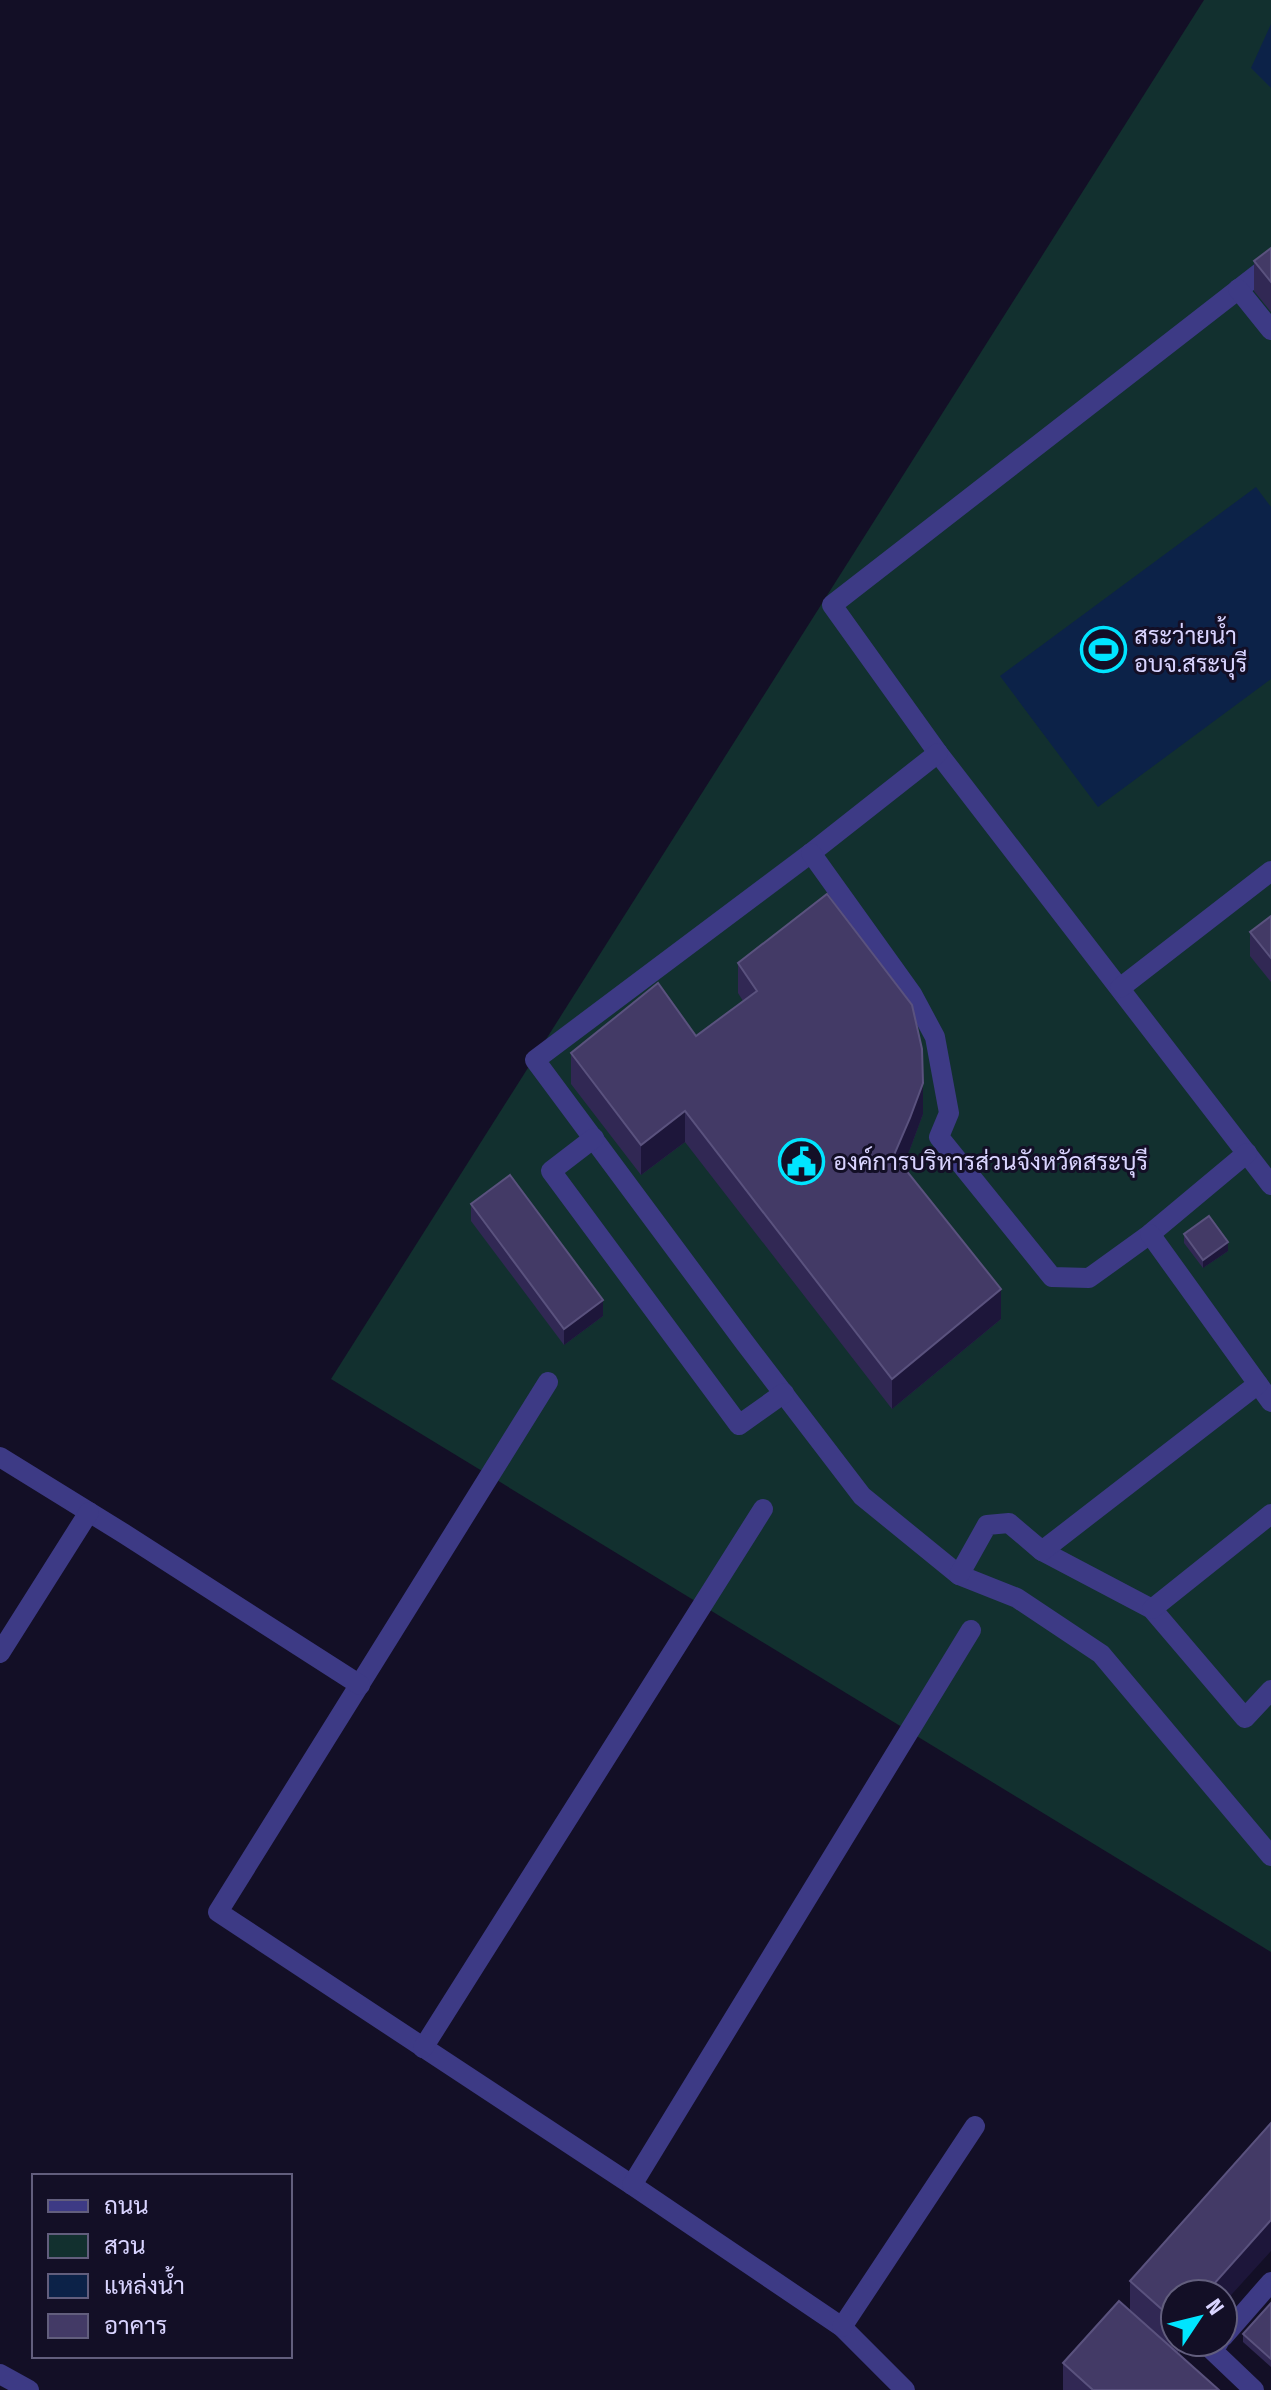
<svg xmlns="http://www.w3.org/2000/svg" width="1271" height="2390" viewBox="0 0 1271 2390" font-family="'Fira Sans Condensed',Sarabun,sans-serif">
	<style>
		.green { fill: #12302f }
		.water { fill: #0c2248 }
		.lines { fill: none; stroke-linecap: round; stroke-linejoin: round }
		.service { stroke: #3d3a85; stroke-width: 20 }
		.minor { stroke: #3d3a85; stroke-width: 20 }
		.wall { fill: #312854 }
		.shaded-wall { fill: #1d163a }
		.building { fill: #433a66; stroke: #5a527e; stroke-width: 2 }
		.labels { text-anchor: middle; stroke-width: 6; stroke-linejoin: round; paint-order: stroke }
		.poi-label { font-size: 24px; fill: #d9d4ff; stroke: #130f26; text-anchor: start }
	</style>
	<rect width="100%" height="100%" fill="#130f26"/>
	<polygon class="green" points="1204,0 1271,0 1271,1952 331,1379"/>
	<g class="water">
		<polygon points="1271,24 1271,88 1251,68"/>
		<polygon points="1256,487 1271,507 1271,679 1098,807 1000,676"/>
	</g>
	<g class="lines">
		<g class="service">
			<polyline points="1271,264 832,605 938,753 1271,1185"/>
			<polyline points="1238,289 1271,330"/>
			<polyline points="938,753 811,853 535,1060 745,1343 862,1496 959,1575 1017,1598 1101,1654 1271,1856"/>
			<polyline points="811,853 912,994 935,1037 949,1113 939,1137 1052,1277 1089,1278 1150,1234 1247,1153"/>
			<polyline points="1120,988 1271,871"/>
			<polyline points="594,1138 551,1171 739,1425 784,1393"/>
			<polyline points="1258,1384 1271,1402"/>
			<polyline points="1042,1551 1152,1609 1245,1718 1271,1690"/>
			<polyline points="959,1575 987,1525 1009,1523 1042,1551 1258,1384 1150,1234"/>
			<polyline points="1152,1609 1271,1514"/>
			<polyline points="1223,2337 1271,2282"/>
			<polyline points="1219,2342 1212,2350 1254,2390"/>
		</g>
		<g class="minor">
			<polyline points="548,1382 218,1912 632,2185 842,2327 905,2390"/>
			<polyline points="0,1457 123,1533 360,1685"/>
			<polyline points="0,1653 89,1512"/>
			<polyline points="423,2048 763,1509"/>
			<polyline points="632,2185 971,1630"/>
			<polyline points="842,2327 975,2126"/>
			<polyline points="0,2374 29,2390"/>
		</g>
	</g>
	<g class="wall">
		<polygon points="1271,248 1271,312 1254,291 1254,261"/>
		<polygon points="1271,916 1271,982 1250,956 1250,932"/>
		<polygon points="738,963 923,1114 910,1149 902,1166 1001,1319 892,1409 685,1142 641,1175 571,1084 571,1053 696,1036 743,1001 738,993"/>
		<polygon points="471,1204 603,1316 564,1345 471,1221"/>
		<polygon points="1184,1234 1228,1251 1203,1268 1184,1243"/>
		<polygon points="1130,2281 1175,2294 1175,2342 1189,2342 1179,2354 1219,2390 1063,2390 1063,2363 1130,2311"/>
		<polygon points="1271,2303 1271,2367 1243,2342 1243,2334"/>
	</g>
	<g class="shaded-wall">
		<polygon points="923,1083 923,1114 910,1149 894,1185 894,1155"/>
		<polygon points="685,1111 685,1142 641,1175 641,1145"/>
		<polygon points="1228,1242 1228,1251 1203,1268 1203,1260"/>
		<polygon points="1001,1289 1001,1319 892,1409 892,1379"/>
		<polygon points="603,1300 603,1316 564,1345 564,1329"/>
		<polygon points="1271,2220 1271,2251 1223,2304 1223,2294 1205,2294"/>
		<polygon points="1178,2342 1189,2342 1178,2354"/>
	</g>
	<g class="building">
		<polygon points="1271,248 1271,282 1254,261"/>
		<polygon points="827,894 912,1005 922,1049 923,1083 910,1118 894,1155 1001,1289 892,1379 685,1111 641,1145 571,1053 658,983 696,1036 757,991 738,963"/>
		<polygon points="1271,916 1271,958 1250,932"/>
		<polygon points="510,1175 603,1300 564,1329 471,1204"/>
		<polygon points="1209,1216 1228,1242 1203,1260 1184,1234"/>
		<polygon points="1271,2123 1271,2220 1205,2294 1175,2294 1175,2321 1130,2281"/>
		<polygon points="1119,2301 1219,2390 1093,2390 1063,2363"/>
		<polygon points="1271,2303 1271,2359 1243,2334"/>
	</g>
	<defs>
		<symbol id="stadium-ring" viewBox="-11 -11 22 22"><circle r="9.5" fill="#130f26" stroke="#00e5ff" stroke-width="1.5"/><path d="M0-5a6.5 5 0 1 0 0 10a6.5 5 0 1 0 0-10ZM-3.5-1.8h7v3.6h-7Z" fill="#00e5ff"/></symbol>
		<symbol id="civic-ring" viewBox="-11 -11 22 22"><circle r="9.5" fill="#130f26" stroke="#00e5ff" stroke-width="1.5"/><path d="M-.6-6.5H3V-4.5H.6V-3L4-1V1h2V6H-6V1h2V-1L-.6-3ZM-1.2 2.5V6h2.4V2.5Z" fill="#00e5ff"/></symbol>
	</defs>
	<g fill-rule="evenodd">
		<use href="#stadium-ring" x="1078" y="624" width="51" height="51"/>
		<use href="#civic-ring" x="776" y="1136" width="51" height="51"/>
	</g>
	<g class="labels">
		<g class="poi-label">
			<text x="1134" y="644">สระว่ายน้ำ<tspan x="1134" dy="28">อบจ.สระบุรี</tspan></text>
			<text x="833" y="1170">องค์การบริหารส่วนจังหวัดสระบุรี</text>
		</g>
	</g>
	<rect x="32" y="2174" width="260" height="184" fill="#130f26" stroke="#625e7d" stroke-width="2"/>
	<rect x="48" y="2200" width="40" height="12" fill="#3d3a85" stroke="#625e7d" stroke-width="2"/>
	<text x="104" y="2214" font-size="24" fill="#d9d4ff">ถนน</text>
	<rect x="48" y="2234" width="40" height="24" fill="#12302f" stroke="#625e7d" stroke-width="2"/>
	<text x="104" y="2254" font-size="24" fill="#d9d4ff">สวน</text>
	<rect x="48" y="2274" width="40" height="24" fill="#0c2248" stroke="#625e7d" stroke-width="2"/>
	<text x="104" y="2294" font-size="24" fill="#d9d4ff">แหล่งน้ำ</text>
	<rect x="48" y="2314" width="40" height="24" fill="#433a66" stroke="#625e7d" stroke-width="2"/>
	<text x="104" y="2334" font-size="24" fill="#d9d4ff">อาคาร</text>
	<g transform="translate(1199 2318) rotate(55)"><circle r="38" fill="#130f26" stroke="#625e7d" stroke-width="2"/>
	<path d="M0-6L14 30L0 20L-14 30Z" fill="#00e5ff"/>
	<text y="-12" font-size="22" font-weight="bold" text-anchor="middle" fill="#d9d4ff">N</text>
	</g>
</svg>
